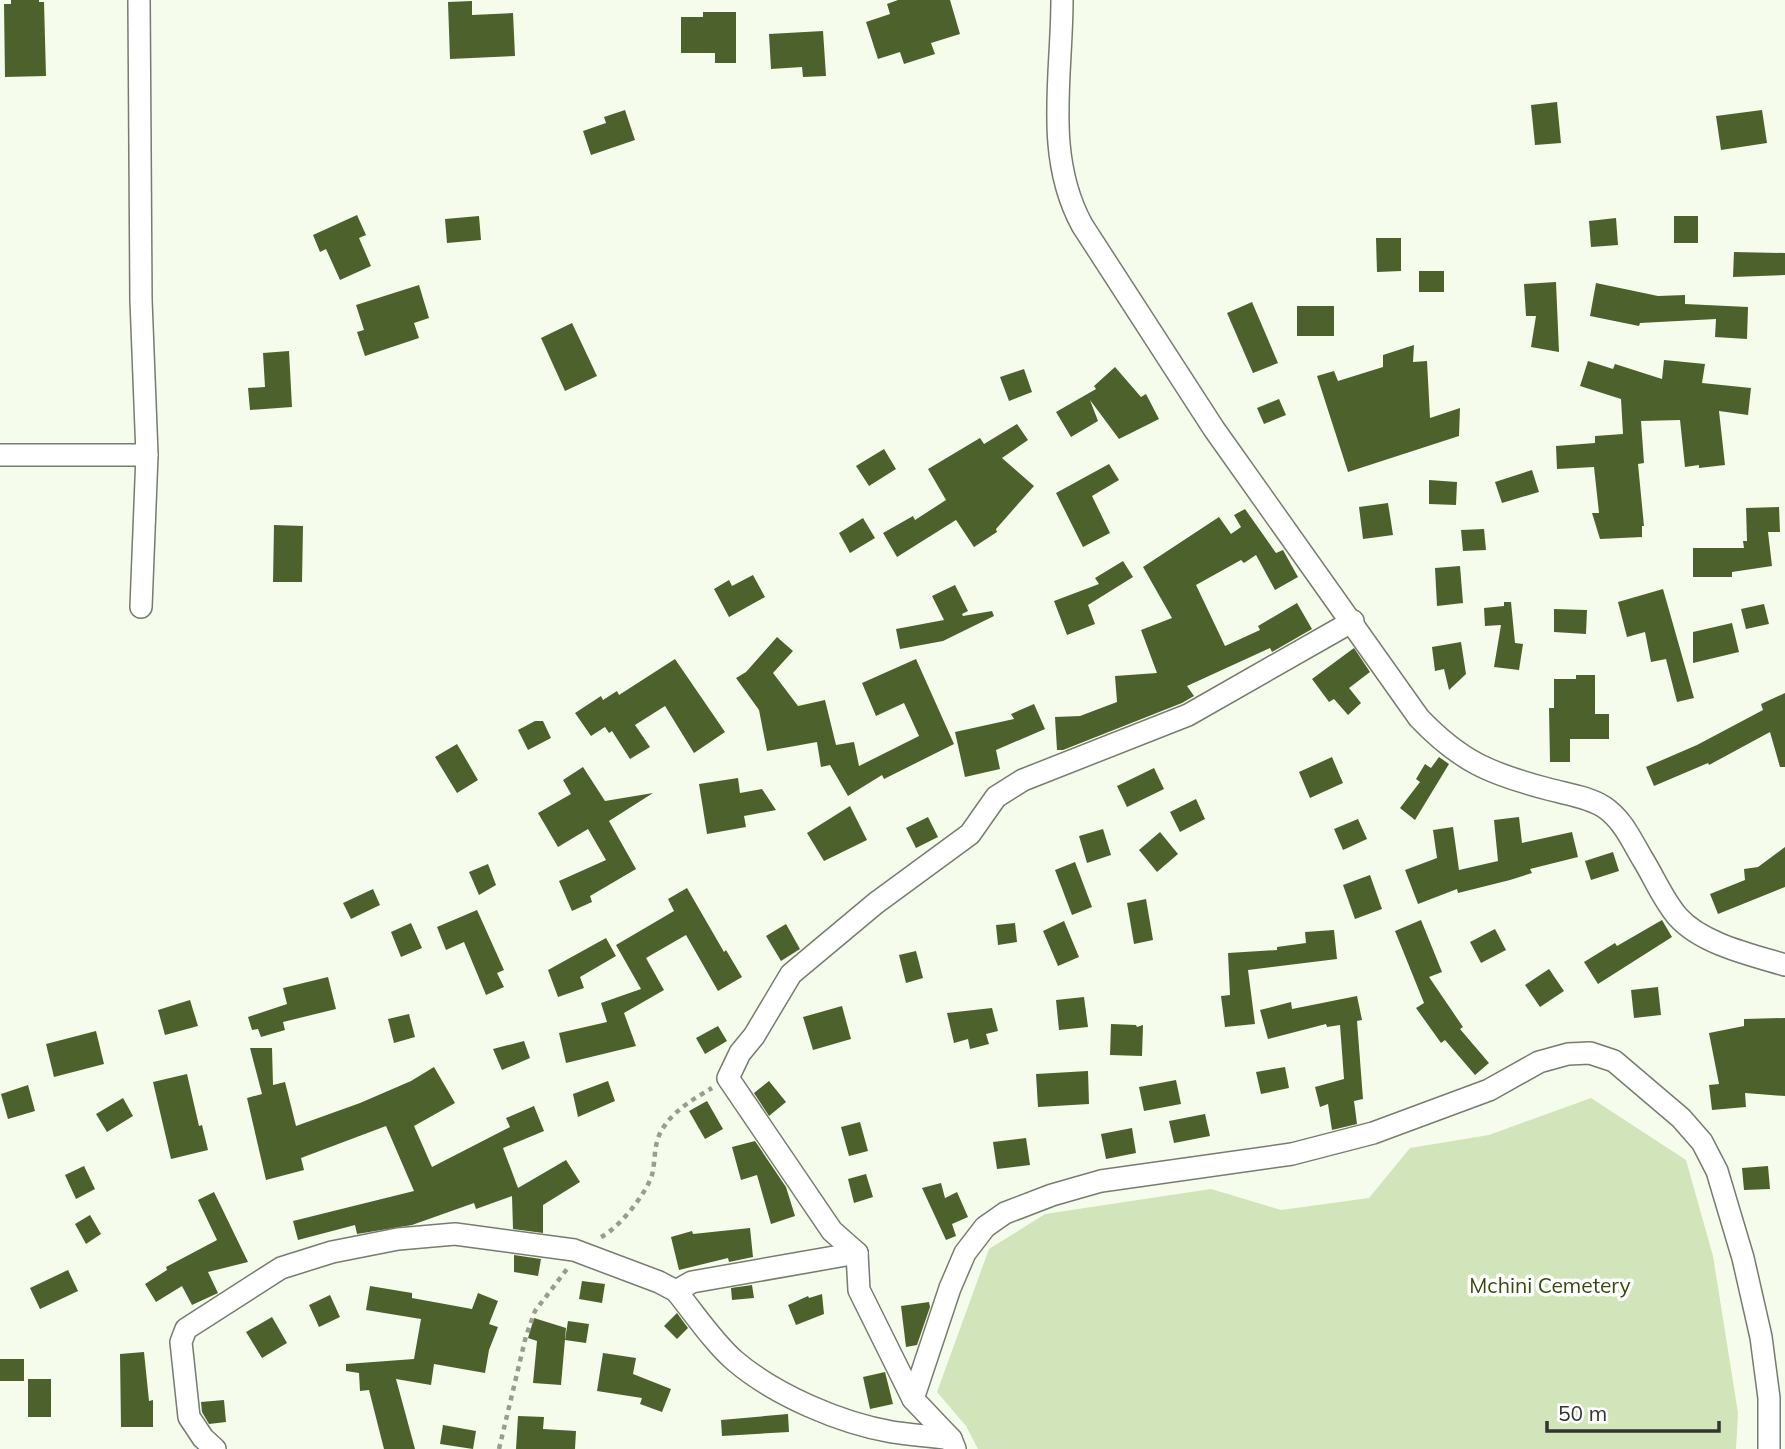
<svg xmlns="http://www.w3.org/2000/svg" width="1785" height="1449" viewBox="0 0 1785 1449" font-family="Mulish,sans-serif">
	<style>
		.green { fill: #d2e4ba }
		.building { fill: #4d612c }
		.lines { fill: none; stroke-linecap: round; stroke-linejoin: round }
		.street-casing { stroke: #767c6e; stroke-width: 24 }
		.path { stroke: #989d92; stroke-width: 4.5; stroke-dasharray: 5 5; stroke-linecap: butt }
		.street { stroke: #fff; stroke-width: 21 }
		.labels { text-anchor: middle; stroke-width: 7; stroke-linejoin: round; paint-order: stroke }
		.park-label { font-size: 21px; fill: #364a0b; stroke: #fff }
	</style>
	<rect width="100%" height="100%" fill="#f5fcec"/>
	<polygon class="green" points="1591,1098 1686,1160 1713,1256 1738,1413 1736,1449 978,1449 966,1426 937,1392 989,1249 1045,1214 1211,1189 1281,1210 1369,1198 1410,1148 1489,1135"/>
	<g class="building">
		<polygon points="11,0 39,0 39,2 44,2 46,76 5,77 4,4 11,4"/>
		<polygon points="898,0 950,0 960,34 931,43 935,54 904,64 900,52 878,59 866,22 890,14 887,4"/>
		<polygon points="472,1 472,15 513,13 515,56 450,59 448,2"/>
		<polygon points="703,12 736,12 736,63 715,63 715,53 681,53 681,17 703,17"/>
		<polygon points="823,31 826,76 803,77 802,67 771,69 769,34"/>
		<polygon points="1557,102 1561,143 1535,145 1531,105"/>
		<polygon points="625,110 635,140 591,155 583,131 606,123 604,117"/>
		<polygon points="1762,110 1767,143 1721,150 1716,116"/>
		<polygon points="357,215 366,235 359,238 371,266 340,280 326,249 320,252 313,235"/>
		<polygon points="479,216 481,240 447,243 445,219"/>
		<rect x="1674" y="216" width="24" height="27"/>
		<polygon points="1616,218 1618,245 1591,247 1589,221"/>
		<polygon points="1376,238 1401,238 1401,271 1377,272"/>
		<polygon points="1734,252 1785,253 1785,275 1733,277"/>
		<rect x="1419" y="271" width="25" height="21"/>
		<polygon points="1556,282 1559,352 1531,347 1536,316 1526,316 1524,284"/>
		<polygon points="1596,283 1658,296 1685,295 1685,304 1748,307 1747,339 1715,337 1716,319 1640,323 1639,326 1590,316"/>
		<polygon points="419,285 429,318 414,323 419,338 365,356 357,332 364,330 356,305"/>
		<polygon points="1252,302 1278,363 1253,373 1227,313"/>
		<rect x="1297" y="306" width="37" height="30"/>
		<polygon points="572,323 597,376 565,391 541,338"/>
		<polygon points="1414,345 1413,362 1427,361 1430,418 1460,408 1459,436 1348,472 1317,376 1334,371 1338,381 1383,367 1383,355"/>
		<polygon points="289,351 292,407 250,410 248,388 265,387 263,353"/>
		<polygon points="1664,360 1705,364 1702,383 1751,388 1748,415 1719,411 1725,465 1699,468 1699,465 1685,467 1680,420 1641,421 1644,463 1638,464 1644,526 1642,526 1642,537 1600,539 1592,513 1599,513 1594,467 1557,469 1556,446 1595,443 1595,436 1623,434 1621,399 1580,386 1588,361 1613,369 1615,364 1662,379"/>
		<polygon points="1115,367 1141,397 1146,394 1159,419 1119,439 1090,400 1098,421 1071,437 1056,412 1096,389 1094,386"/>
		<polygon points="1024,369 1032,392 1009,401 1000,377"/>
		<polygon points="1279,399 1286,415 1264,424 1257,408"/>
		<polygon points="1017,424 1028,440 1002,458 1034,486 996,529 997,532 974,547 956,520 897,557 883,533 913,516 915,520 946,500 928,469 980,438 984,444"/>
		<polygon points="884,449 896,469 869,486 856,466"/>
		<polygon points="1109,464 1119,480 1092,496 1110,533 1083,547 1056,493"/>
		<polygon points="1532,470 1539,492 1502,503 1495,482"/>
		<polygon points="1429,480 1457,482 1456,505 1429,504"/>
		<polygon points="1388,503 1393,535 1363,539 1359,507"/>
		<polygon points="1779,507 1780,532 1768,532 1772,566 1732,572 1732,577 1693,577 1693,548 1744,548 1743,541 1747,541 1746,508"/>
		<polygon points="1245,509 1276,553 1283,550 1298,577 1275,590 1256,555 1244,563 1241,560 1196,585 1225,646 1260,630 1258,626 1297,603 1312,629 1272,652 1270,648 1187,686 1194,696 1182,703 1063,750 1057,750 1055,717 1080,716 1117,702 1115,676 1157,673 1141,630 1172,618 1143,567 1219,517 1231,534 1241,527 1234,515"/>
		<polygon points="863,518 875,538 850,553 839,533"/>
		<polygon points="274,525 303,526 302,582 273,582"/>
		<polygon points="1484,529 1486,550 1463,551 1461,530"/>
		<polygon points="1123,561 1133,577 1088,605 1095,624 1067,635 1054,601 1099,584 1095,578"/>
		<polygon points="1460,566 1463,603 1437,606 1435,568"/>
		<polygon points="753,575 765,597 729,617 714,589 729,580 732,586"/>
		<polygon points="955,585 968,611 962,614 963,616 992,611 994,616 943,641 900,649 896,629 944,620 932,596"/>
		<polygon points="1663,589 1694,698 1677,702 1666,659 1651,662 1645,632 1627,637 1618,602"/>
		<polygon points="1504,602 1511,602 1515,643 1523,644 1519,670 1494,667 1501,625 1485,626 1484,608 1504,606"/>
		<polygon points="1764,604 1769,624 1746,629 1741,609"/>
		<polygon points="1554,609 1587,610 1586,634 1554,632"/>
		<polygon points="1732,623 1739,652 1693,663 1693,632"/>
		<polygon points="777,637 793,651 773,673 798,706 825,700 836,745 854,742 859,766 919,736 904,703 876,716 862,683 916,659 954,744 884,779 882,775 848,796 830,765 821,767 817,742 767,751 759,710 736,678 746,672"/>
		<polygon points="1461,642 1466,674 1449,690 1444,669 1435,671 1432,647"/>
		<polygon points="1354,648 1370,672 1349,688 1361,703 1348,715 1334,699 1329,702 1312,679"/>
		<polygon points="675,659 725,732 694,753 665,706 635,725 650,747 630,759 612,731 609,733 605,727 591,736 575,713 601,696 603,700 617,691 619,695"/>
		<polygon points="1576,675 1595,675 1595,714 1609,714 1609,739 1570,739 1570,762 1550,762 1549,708 1554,708 1554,679 1576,679"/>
		<polygon points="1785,693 1785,767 1780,767 1770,732 1709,765 1708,763 1654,786 1646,767 1697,745 1763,710 1761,704"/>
		<polygon points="1034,704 1045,729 996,750 1000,769 965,777 955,732 1014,719 1011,714"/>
		<polygon points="535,721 543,721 551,738 528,750 518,730"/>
		<polygon points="457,744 478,780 457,793 435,757"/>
		<polygon points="1332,757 1343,783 1310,798 1299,772"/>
		<polygon points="1439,757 1449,764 1415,820 1400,808 1420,782 1416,779 1425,764 1431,768"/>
		<polygon points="583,767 605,801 653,793 609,821 636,869 590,896 592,902 572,911 559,881 606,860 588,829 558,847 538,813 571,794 563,780"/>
		<polygon points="1154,768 1164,789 1127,807 1117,786"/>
		<polygon points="738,778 740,793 762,789 776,810 744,816 746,827 707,834 699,784"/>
		<polygon points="1196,799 1205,819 1180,832 1170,812"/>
		<polygon points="850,806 867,840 824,861 807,833"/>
		<polygon points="928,817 938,837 916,848 906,828"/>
		<polygon points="1519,817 1522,843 1572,832 1578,857 1530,869 1532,873 1510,880 1458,893 1457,889 1418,904 1405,870 1437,858 1433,830 1453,827 1459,870 1498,861 1494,820"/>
		<polygon points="1358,819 1367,839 1343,850 1334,829"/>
		<polygon points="1103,829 1111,855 1087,863 1079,836"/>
		<polygon points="1160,832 1178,854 1157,872 1139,850"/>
		<polygon points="1785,847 1785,887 1718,914 1710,894 1745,880 1744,869 1758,867"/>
		<polygon points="1613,852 1619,871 1591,880 1585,861"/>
		<polygon points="1075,862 1092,907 1072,915 1055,870"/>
		<polygon points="488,864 496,885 479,895 469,872"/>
		<polygon points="1370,875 1382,909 1355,919 1343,885"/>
		<polygon points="687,888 724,952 726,950 742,977 718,991 686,935 646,958 664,990 624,1013 636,1046 566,1063 559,1033 607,1022 601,1003 641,989 616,945 674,911 668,899"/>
		<polygon points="373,889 380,905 351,919 343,903"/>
		<polygon points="1146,899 1153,940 1134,944 1127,903"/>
		<polygon points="477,910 504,970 497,973 504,987 486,995 464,942 446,950 437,927"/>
		<polygon points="1421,920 1442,972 1429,977 1463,1027 1460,1029 1489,1063 1475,1075 1445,1040 1441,1043 1416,1008 1424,1003 1395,931"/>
		<polygon points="1662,920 1672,937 1598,984 1584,962 1615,943 1617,946"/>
		<polygon points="1064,921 1079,957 1058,966 1043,931"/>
		<polygon points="411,923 422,948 401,957 391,932"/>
		<polygon points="1015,923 1017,942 998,945 996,925"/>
		<polygon points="786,924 800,949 781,961 766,936"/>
		<polygon points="1495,929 1506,950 1481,963 1470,942"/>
		<polygon points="1334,930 1337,959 1248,970 1255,1024 1225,1027 1221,996 1230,995 1228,953 1277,950 1277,947 1306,943 1305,932"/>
		<polygon points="606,938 616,956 580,977 584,988 558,997 548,970"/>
		<polygon points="916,951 923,978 906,983 899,955"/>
		<polygon points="1549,969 1564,991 1540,1007 1525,985"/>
		<polygon points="328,977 336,1009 283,1022 285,1030 261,1037 258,1029 252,1030 248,1017 287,1004 283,988"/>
		<polygon points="1658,987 1661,1015 1634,1018 1631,990"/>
		<polygon points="1357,996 1362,1020 1357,1021 1363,1099 1354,1101 1357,1124 1332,1130 1328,1104 1320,1107 1315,1087 1344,1079 1340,1025 1327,1027 1326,1024 1268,1039 1260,1010 1291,1002 1292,1009"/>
		<polygon points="1084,997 1088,1027 1059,1030 1056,1000"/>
		<polygon points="190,1000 198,1026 165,1035 158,1010"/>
		<polygon points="842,1006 851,1039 813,1050 803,1017"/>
		<polygon points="992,1008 998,1031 986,1034 989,1044 970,1049 968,1039 954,1043 947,1013"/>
		<polygon points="409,1014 415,1037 394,1043 388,1019"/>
		<polygon points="1785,1018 1785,1096 1745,1093 1746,1107 1712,1110 1709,1085 1719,1084 1709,1033 1744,1026 1744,1019"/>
		<polygon points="1111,1024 1136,1025 1137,1027 1143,1025 1142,1056 1110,1055"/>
		<polygon points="718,1026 727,1041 705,1054 696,1038"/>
		<polygon points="96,1031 104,1064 54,1077 46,1044"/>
		<polygon points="524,1041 530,1058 502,1070 493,1049"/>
		<polygon points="250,1048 272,1048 273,1085 285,1082 296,1126 360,1103 411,1081 434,1067 455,1103 414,1126 432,1167 510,1127 506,1118 534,1106 544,1131 503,1148 518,1188 566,1160 580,1182 543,1205 543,1233 513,1229 512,1196 476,1209 474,1203 412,1225 357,1234 355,1225 298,1240 293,1221 414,1191 386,1126 301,1158 304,1170 266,1180 247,1098 262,1094"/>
		<polygon points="1285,1067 1289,1088 1261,1094 1256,1072"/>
		<polygon points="1088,1071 1089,1104 1038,1107 1036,1074"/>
		<polygon points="187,1074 199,1126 202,1125 208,1150 171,1159 153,1082"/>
		<polygon points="1176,1080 1181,1104 1144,1111 1139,1087"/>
		<polygon points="608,1081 615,1101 578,1117 573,1094"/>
		<polygon points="769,1081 786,1102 769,1116 754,1093"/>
		<polygon points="28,1085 35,1111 8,1119 1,1094"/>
		<polygon points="123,1098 133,1116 107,1132 96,1114"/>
		<polygon points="707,1101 723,1129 705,1139 689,1111"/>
		<polygon points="1205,1114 1210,1136 1174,1143 1169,1121"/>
		<polygon points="860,1122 868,1151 849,1156 841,1127"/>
		<polygon points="1132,1128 1136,1153 1106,1159 1101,1134"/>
		<polygon points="1026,1138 1030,1165 997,1169 993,1142"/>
		<polygon points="755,1141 786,1187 795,1216 771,1224 757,1175 741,1180 732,1147"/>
		<polygon points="84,1166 95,1189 76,1199 65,1175"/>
		<polygon points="1768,1166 1770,1189 1744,1190 1742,1168"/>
		<polygon points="866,1174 873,1197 854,1203 848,1179"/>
		<polygon points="941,1183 945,1198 957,1192 968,1217 952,1224 956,1236 946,1240 922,1188"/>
		<polygon points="214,1192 248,1262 208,1272 218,1293 192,1305 182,1286 156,1302 145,1284 167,1270 166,1267 217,1240 198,1200"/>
		<polygon points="90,1215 101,1234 86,1244 75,1224"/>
		<polygon points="750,1228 753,1257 729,1262 728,1258 679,1270 671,1237 692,1231 693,1234"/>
		<polygon points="514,1255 541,1259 538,1276 514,1272"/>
		<polygon points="68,1270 78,1291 40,1309 30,1288"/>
		<polygon points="582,1281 605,1284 602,1303 579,1299"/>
		<polygon points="752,1285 754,1298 732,1300 731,1288"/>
		<polygon points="370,1286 412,1293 412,1298 472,1309 478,1293 498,1301 489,1324 498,1327 489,1350 485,1373 434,1364 431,1385 396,1379 415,1449 384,1449 369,1390 360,1391 359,1373 346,1371 346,1364 414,1359 421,1319 366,1310"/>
		<polygon points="822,1294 824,1314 796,1325 788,1305 808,1296 809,1298"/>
		<polygon points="330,1295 340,1317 319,1327 309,1305"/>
		<polygon points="929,1302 930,1307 917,1345 906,1347 901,1306"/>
		<polygon points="677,1313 688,1328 677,1339 664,1326"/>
		<polygon points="272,1317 287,1343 262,1358 246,1332"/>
		<polygon points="534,1318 566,1328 561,1385 533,1383 537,1341 528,1338"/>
		<polygon points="568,1321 589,1324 586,1343 565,1340"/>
		<polygon points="144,1352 149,1401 153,1400 153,1427 121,1427 120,1354"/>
		<polygon points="603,1353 636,1358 633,1374 671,1389 662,1412 640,1404 642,1398 597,1391"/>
		<rect x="0" y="1359" width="24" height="22"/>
		<polygon points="885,1372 893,1404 870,1409 863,1377"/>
		<rect x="28" y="1379" width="23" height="38"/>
		<polygon points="224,1400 226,1422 209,1424 202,1412 201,1402"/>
		<polygon points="788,1414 789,1432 722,1436 721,1420"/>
		<polygon points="518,1416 544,1417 543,1429 576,1431 575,1449 516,1449"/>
		<polygon points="443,1425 476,1431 473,1449 440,1444"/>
	</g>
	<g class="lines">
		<defs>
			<g id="street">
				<polyline points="139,0 141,300 147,455 141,607"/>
				<path d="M 1062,0 C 1062,77 1044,155 1082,225 L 1214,429 L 1419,718 C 1461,762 1491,774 1548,789 C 1566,794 1589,797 1604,807 C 1622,819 1631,839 1642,858 C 1654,877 1663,900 1678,917 C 1702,944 1752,955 1785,965"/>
				<polyline points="0,455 147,455"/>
				<path d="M 676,1291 C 694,1313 714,1343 735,1361 C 775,1395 840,1423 892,1432 C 911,1435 931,1436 951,1439"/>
				<polyline points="913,1399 950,1288 965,1253 985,1227 1005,1213 1052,1195 1101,1181 1292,1154 1373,1133 1489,1090 1539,1062 1568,1054 1590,1053 1614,1061 1681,1118 1702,1142 1717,1171 1743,1258 1761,1337 1769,1398 1769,1449"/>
				<polyline points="215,1449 203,1438 189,1417 181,1342 186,1329 281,1268 332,1252 398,1239 455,1234 574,1250 659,1282 676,1291 692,1282 857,1253"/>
				<polyline points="955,1449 951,1439 913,1399 859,1290 857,1253 832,1231 728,1078 740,1053 754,1036 791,974 876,903 970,834 996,797 1023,780 1188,715 1353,621"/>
			</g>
		</defs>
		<use href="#street" class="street-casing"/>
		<g class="path">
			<path d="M 601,1237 C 619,1228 646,1194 652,1175 C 655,1163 654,1150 658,1138 C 667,1114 692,1100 712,1088"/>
			<polyline points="499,1449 526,1336 535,1311 567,1269"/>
		</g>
		<use href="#street" class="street"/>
	</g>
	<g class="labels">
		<g class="park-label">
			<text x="1550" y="1293">Mchini Cemetery</text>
		</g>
	</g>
	<path d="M1547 1421v10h172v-10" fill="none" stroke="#33352f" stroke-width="3.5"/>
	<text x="1558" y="1421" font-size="21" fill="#33352f" stroke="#ffffff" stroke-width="5" paint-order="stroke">50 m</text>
</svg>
